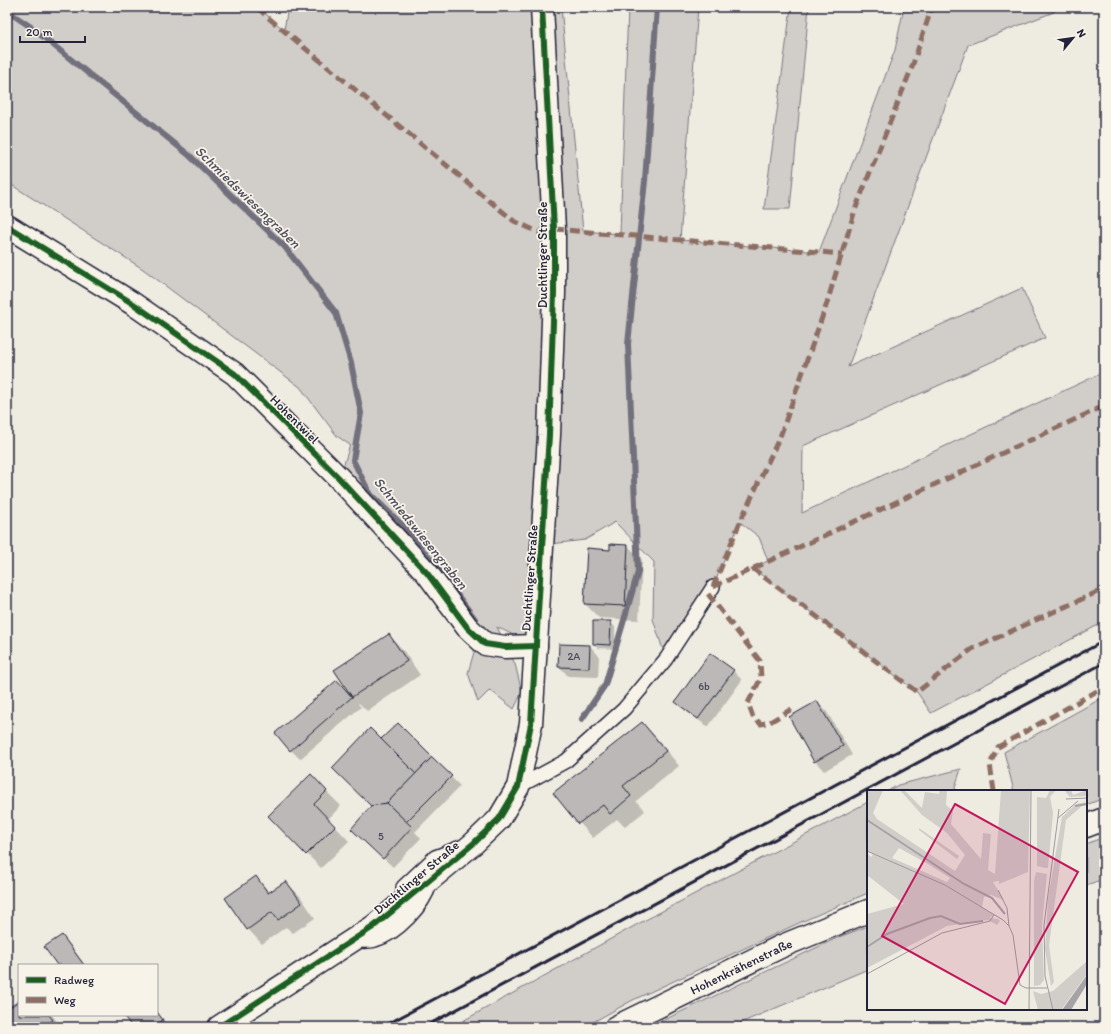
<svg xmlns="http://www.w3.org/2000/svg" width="1111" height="1034" viewBox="0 0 1111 1034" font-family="Itim,sans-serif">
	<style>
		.green { fill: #d1cdc9; stroke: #7a7882 }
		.shadow { fill: #0003 }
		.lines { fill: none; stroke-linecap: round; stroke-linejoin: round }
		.stream { stroke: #716f7b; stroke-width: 6 }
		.building { fill: #bbb8b7; stroke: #22223b }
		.service-casing { stroke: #22223b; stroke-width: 16 }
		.minor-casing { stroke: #22223b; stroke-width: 25 }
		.tertiary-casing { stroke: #22223b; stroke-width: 25 }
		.secondary-casing { stroke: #22223b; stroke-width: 25 }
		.service { stroke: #f7f3e8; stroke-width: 13 }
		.minor { stroke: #f7f3e8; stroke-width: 22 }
		.tertiary { stroke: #f7f3e8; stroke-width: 22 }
		.secondary { stroke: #f7f3e8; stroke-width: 22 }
		.rail { stroke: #22223b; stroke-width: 3 }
		.quiet { stroke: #8d6e63; stroke-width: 5; stroke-dasharray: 10 5; stroke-linecap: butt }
		.cycleway-casing { stroke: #f7f3e8; stroke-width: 8 }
		.cycleway { stroke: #1b5e20; stroke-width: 6 }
		.labels { text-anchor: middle; stroke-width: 3.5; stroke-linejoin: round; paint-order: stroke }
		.number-label { font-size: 11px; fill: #48485a }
		.street-label { font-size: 13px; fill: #22223b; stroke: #f7f3e8 }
		.water-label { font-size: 14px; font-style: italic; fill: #504f60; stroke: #f7f3e8 }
		.inset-river { fill: none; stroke: #a6a3a6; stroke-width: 2 }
		.inset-road { fill: none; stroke: #9c9b9f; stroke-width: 1 }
		.view { fill: #c2185b; fill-opacity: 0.15; stroke: #c2185b; stroke-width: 2 }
		.inset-edge { fill: none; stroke: #22223b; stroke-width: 2 }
	</style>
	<rect width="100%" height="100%" fill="#eeebe1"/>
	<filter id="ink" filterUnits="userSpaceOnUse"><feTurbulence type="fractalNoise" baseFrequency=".025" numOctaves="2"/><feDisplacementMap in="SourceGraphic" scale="8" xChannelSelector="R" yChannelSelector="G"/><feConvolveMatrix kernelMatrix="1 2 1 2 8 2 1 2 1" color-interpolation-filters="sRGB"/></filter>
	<g filter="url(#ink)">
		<g class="green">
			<polygon points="7,7 258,7 284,30 288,7 561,7 583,231 620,234 628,7 698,7 680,240 819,252 895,50 904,7 1055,7 1054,12 968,45 848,367 1022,288 1045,338 803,446 802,513 1104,372 1104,622 931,713 917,692 752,568 768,561 759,537 740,522 713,587 666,659 653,619 654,562 615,522 585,540 542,545 536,646 497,627 515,664 522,692 514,709 490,690 478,702 468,673 480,631 343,467 350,445 337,436 300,387 143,269 7,182"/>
			<polygon points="791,7 809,7 790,209 764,209"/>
			<polygon points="1104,697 1104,798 1086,805 1086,791 1014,791 1004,752"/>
			<polygon points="961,769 955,787 956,791 888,791 898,785"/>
			<polygon points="868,802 868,893 801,922 633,1000 584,1027 452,1027 636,925"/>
			<polygon points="1104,837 1104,879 1086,885 1086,844"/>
			<polygon points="868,926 868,969 731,1027 649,1027 839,937"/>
		</g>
		<g class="shadow">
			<polygon points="628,546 642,560 639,620 599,618 585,604 611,551"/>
			<polygon points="610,622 615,627 615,649 598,648 594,644"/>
			<polygon points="389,635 403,650 420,675 367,711 359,703 358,704 361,707 300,759 291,750 337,681 351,694"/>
			<polygon points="590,646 599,656 598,677 568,676 559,666"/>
			<polygon points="733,671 742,680 708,727 686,711 676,701"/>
			<polygon points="817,702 827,712 852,755 824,771 815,761"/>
			<polygon points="642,723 656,737 679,766 636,801 645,811 625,827 617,819 593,838 554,794"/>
			<polygon points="398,724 460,786 415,832 421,838 393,867 362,838 417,776"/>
			<polygon points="311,776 341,806 328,819 349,841 321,868 307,854"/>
			<polygon points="256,878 271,893 286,882 300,896 315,918 293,933 286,927 262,944 248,929 227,899"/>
			<polygon points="62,936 71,946 85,965 58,965"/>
			<polygon points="19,1002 19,1015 52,1015 61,1027 7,1027 7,1011"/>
			<polygon points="157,1011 169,1027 133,1027 125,1015 157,1015"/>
		</g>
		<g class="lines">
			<g class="stream">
				<polyline points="7,11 31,27 190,156 284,246 336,313 351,363 361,413 353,460 370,494 401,524 435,565 475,619"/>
				<polyline points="582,719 605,685 638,572 628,344 645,181 657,7"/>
			</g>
		</g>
		<g class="building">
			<polygon points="610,544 628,545 625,606 584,604 587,548 610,550"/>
			<polygon points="593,621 611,621 610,645 593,644"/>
			<polygon points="389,634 407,661 352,697 334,670"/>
			<polygon points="559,644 590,645 589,668 558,667"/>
			<polygon points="710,653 734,670 698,719 675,702"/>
			<polygon points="337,680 352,697 290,751 275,733"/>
			<polygon points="817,701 843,746 814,762 789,717"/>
			<polygon points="642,722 666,751 623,786 631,796 610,814 603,805 578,824 553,793"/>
			<polygon points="398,723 432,757 416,774 381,739"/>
			<polygon points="370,728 416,774 387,803 371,806 332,768"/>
			<polygon points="432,757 452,776 406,822 387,803"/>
			<polygon points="311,774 327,791 314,804 335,826 306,855 268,816"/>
			<polygon points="387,803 412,827 383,859 351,829 371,806"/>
			<polygon points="256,876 268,893 286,881 302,903 278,920 272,912 247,930 225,898"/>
			<polygon points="62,935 84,965 57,965 44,947"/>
			<polygon points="19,1001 19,1015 49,1015 53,1020 44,1027 7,1027 7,1009"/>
			<polygon points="157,1012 163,1020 153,1027 132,1027 123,1015 157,1015"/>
		</g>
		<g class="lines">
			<defs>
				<g id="service">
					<polyline points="518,787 566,761 624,709 666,659 713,587"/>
					<polyline points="404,901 403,887 435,857 461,847"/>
					<path d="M 356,941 C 362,941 369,942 375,940 C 397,934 424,905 430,884"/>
				</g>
				<polyline id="minor" points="7,226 132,303 235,374 338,477 427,573 467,627 485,644 505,647 536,646"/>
				<polyline id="tertiary" points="219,1027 373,927 474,843 499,819 518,787 531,724 549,435 554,293 554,229 542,7"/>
				<g id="secondary">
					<polyline points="1086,826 1104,819"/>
					<path id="s1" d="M 616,1027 L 782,946 L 868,911"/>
				</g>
			</defs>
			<use href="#service" class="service-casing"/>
			<use href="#minor" class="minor-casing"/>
			<use href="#tertiary" class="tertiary-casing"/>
			<use href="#secondary" class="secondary-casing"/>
			<use href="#service" class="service"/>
			<use href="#minor" class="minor"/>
			<use href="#tertiary" class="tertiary"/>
			<use href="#secondary" class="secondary"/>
			<g class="rail">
				<polyline points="382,1027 1104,641"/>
				<polyline points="424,1027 1104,663"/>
			</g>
			<g class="quiet">
				<polyline points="258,7 265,15 514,221 554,239"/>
				<polyline points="554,229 842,254"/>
				<polyline points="752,568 917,692 972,649 1104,589"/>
				<polyline points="713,587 740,522 781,434 826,306 855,210 912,67 932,7"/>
				<polyline points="713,587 1104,406"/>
				<polyline points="708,594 760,661 761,678 748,703 753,717 761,724 770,722 795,707"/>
				<polyline points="994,791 990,764 998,747 1104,687"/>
			</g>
			<defs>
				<g id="cycleway">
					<polyline points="7,226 132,303 235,374 338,477 427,573 467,627 485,644 505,647 536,646"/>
					<polyline points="219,1027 373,927 474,843 499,819 518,787 531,724 549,435 554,293 554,229 542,7"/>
				</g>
			</defs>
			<use href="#cycleway" class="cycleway-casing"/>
			<use href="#cycleway" class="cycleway"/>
		</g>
	</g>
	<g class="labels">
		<g class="number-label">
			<text x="574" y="660">2A</text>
			<text x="704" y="690">6b</text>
			<text x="381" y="840">5</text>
		</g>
		<g class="street-label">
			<text transform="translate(542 255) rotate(-90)" y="5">Duchtlinger Straße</text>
			<text transform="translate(295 419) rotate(45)" y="5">Hohentwiel</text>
			<text transform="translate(529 578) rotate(-86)" y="5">Duchtlinger Straße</text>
			<text transform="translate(416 877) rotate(-40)" y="5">Duchtlinger Straße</text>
			<text dy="5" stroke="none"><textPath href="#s1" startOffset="139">Hohenkrähenstraße</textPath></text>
		</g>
		<g class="water-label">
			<text transform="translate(248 197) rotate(44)" y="5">Schmiedswiesengraben</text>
			<text transform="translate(421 533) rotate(51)" y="5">Schmiedswiesengraben</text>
		</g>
	</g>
	<g transform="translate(867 790)">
		<rect width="220" height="220" fill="#eeebe1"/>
		<path d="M 0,0 L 16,0 L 6,23 L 10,29 L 88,81 L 98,65 L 80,43 L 55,25 L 33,0 L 37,0 L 55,18 L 58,2 L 72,4 L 73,0 L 80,0 L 79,15 L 86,21 L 84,34 L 114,69 L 116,43 L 124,44 L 121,80 L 128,84 L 134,0 L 163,0 L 161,82 L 132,94 L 132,91 L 126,92 L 137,110 L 124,105 L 117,107 L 115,117 L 127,125 L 123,128 L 131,129 L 133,131 L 130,135 L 121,130 L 80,136 L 0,178 L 0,124 L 37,114 L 0,85 L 0,63 L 4,67 L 6,64 L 0,61 ZM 32,58 L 61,74 L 83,88 L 80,92 L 25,68 ZM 183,0 L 189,0 L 183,7 L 186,23 L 181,78 L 178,78 L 170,76 L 170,7 L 179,8 ZM 197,0 L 204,0 L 206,5 L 220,0 L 220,6 L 203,7 ZM 220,12 L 220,15 L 215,16 L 199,30 L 182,155 L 187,192 L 184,196 L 178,159 L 181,108 L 195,27 L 209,14 ZM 52,38 L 92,66 L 90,69 L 52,40 ZM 169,82 L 180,84 L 175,136 L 177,190 L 173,195 L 167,196 L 167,91 ZM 220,171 L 220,184 L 194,220 L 171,220 L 166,201 L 174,204 L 186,201 Z" fill="#d1cdc9" fill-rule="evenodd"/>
		<path d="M 220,185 L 220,194 L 204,220 L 195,220 Z" fill="#a6a3a6"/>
		<path class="inset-river" d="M 208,16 L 220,14M 0,30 L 97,94 L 125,108 L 138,124M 0,157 L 20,144 L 63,128 L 74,126 L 93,134 L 116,131"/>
		<path class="inset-road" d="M 199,9 L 220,8M 191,28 L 211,11M 0,61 L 78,95 L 136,130 L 142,136 L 146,145 L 153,195 L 159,198 L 180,198M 131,100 L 140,118 L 142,136M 0,184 L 75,143 L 123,131 L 127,125M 162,220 L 164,0M 186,220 L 178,186 L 177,135 L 192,19"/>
		<path class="view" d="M 88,14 L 211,82 L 138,214 L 15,146 Z"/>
		<rect width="220" height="220" class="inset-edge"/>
	</g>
	<rect width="1111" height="1034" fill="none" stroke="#f7f3e8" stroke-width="24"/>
	<rect x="12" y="12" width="1087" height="1010" fill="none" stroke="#22223b" stroke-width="1.5" filter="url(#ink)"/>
	<rect x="18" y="964" width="140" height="52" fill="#f7f3e8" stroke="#a29fa3"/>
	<rect x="26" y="977" width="20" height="6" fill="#1b5e20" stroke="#a29fa3"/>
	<text x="54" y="984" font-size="12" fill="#22223b">Radweg</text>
	<rect x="26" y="997" width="20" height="6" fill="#8d6e63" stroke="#a29fa3"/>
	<text x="54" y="1004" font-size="12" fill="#22223b">Weg</text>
	<g transform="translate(1073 38) rotate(61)" stroke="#f7f3e8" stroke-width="3" paint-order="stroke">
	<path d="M0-3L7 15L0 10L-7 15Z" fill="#22223b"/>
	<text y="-6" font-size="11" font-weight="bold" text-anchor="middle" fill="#22223b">N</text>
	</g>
	<path d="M20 36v6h65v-6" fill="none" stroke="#22223b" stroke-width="2"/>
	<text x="26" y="36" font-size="12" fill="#22223b" stroke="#f7f3e8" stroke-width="3" paint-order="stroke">20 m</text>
</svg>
